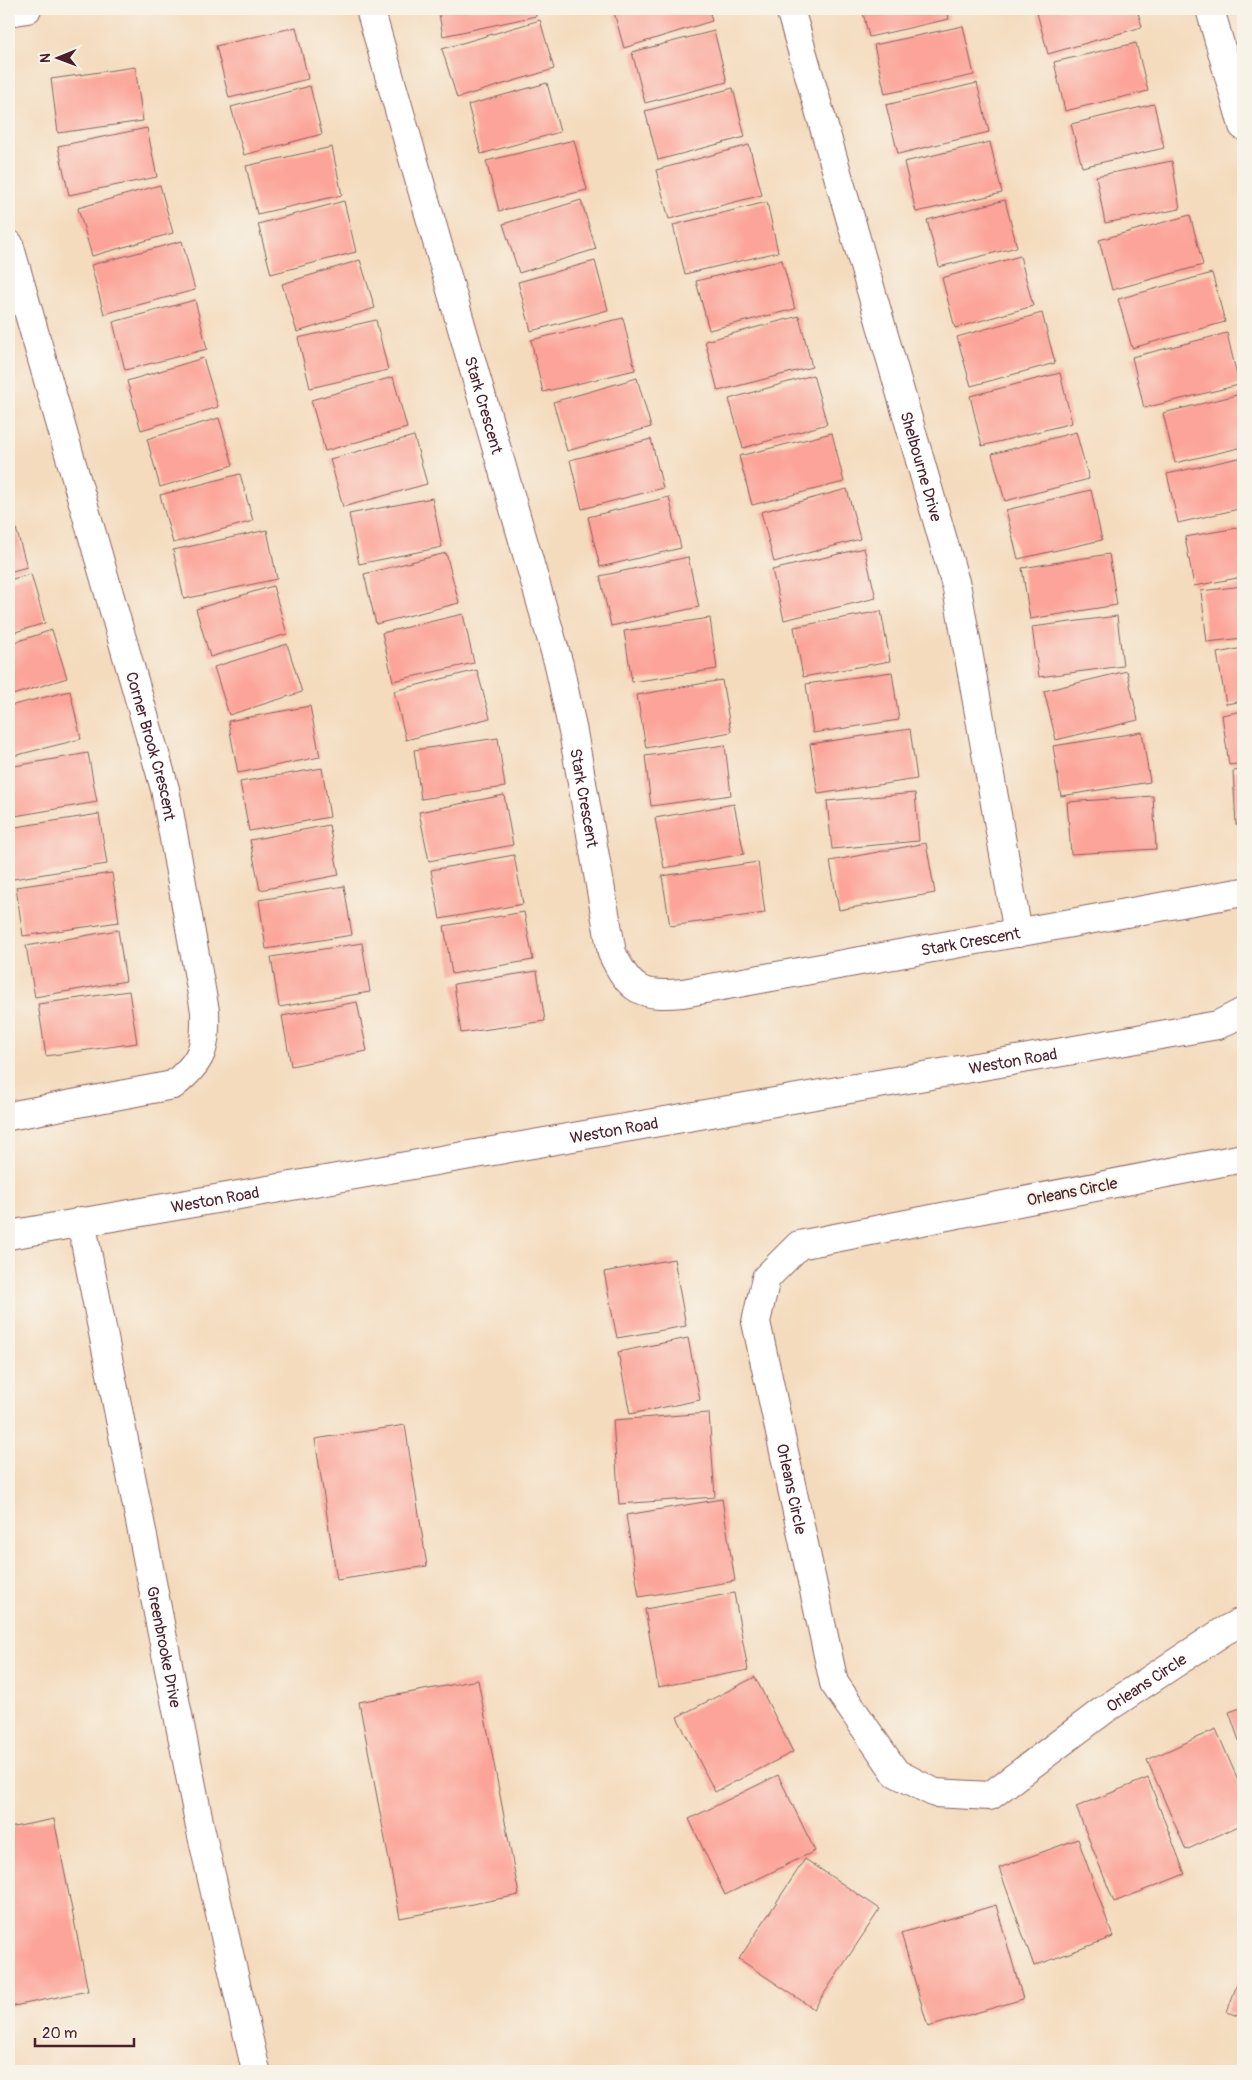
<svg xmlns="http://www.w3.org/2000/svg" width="1252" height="2080" viewBox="0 0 1252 2080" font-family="Pangolin,sans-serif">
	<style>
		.building { fill: #fca499 }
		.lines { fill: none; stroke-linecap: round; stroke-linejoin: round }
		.minor-casing { stroke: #86615e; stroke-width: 30 }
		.major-casing { stroke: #86615e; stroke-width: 30 }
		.minor { stroke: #fff; stroke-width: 28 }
		.major { stroke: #fff; stroke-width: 28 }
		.labels { text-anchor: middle; stroke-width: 4; stroke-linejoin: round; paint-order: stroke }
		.street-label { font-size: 16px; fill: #4a1f2b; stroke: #f7f3e8 }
	</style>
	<rect width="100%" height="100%" fill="#f7f3e8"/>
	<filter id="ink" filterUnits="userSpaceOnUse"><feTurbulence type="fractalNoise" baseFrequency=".02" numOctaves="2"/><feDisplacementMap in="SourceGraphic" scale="10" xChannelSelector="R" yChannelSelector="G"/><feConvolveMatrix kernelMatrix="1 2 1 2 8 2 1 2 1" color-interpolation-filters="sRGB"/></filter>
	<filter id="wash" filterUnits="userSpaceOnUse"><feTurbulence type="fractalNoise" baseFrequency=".0096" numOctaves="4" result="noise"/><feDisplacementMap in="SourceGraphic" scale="20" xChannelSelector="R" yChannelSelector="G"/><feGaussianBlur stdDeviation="1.12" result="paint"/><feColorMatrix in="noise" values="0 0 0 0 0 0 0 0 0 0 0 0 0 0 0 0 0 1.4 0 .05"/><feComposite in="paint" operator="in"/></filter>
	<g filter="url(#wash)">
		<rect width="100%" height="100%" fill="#f4dbbe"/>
		<g id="blocks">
			<g class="building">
				<polygon points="438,9 535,9 536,16 443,36"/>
				<polygon points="613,9 709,9 712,21 624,48"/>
				<polygon points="862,9 947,9 949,19 869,37"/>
				<polygon points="1036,9 1137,9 1142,27 1048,54"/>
				<polygon points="540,20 554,69 457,98 442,49"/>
				<polygon points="963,26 974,75 885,94 874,45"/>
				<polygon points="296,27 308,79 229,98 216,46"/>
				<polygon points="714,31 727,82 645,103 632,52"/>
				<polygon points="1136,43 1148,91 1065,111 1054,62"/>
				<polygon points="135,67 143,121 58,133 51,79"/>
				<polygon points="547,83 560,132 481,154 468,105"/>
				<polygon points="977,83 989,132 898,154 886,105"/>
				<polygon points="310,86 322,134 244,155 231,107"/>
				<polygon points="733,88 745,137 658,160 645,111"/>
				<polygon points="1154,104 1164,148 1082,167 1071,124"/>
				<polygon points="147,128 157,177 69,195 58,146"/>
				<polygon points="574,140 587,190 499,211 486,161"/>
				<polygon points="990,142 1002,193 916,212 904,162"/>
				<polygon points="749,145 762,195 669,219 656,170"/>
				<polygon points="332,147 342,195 257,214 246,166"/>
				<polygon points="1172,161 1180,209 1105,223 1096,176"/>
				<polygon points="160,185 173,233 92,256 78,208"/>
				<polygon points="581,200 596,249 519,273 503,224"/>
				<polygon points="1005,200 1017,247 939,267 927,220"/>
				<polygon points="344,201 356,252 271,274 258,224"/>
				<polygon points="767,202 778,252 685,274 673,225"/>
				<polygon points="1190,215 1203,265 1112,290 1099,240"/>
				<polygon points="182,241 195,290 104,314 91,265"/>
				<polygon points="1020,256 1033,306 955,328 942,278"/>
				<polygon points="360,260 375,308 297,332 282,284"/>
				<polygon points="782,260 795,309 709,330 696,281"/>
				<polygon points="595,261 608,310 531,331 518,282"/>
				<polygon points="1212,273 1225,322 1132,348 1118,299"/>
				<polygon points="195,300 207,349 125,370 113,322"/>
				<polygon points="1042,313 1055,363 971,386 957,337"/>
				<polygon points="799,316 812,367 718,391 705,341"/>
				<polygon points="623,318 635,370 543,392 531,340"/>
				<polygon points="376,320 388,370 310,388 298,338"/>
				<polygon points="1227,333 1239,385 1144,408 1132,357"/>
				<polygon points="203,358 218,407 141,430 127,381"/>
				<polygon points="1060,373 1072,423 982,446 970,396"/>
				<polygon points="813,375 827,424 743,448 729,399"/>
				<polygon points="393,377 407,428 325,451 311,400"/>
				<polygon points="637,378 651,427 567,451 553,402"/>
				<polygon points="1241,394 1243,404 1243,447 1175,463 1163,413"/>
				<polygon points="219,418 233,465 160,487 147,439"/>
				<polygon points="1076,432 1089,479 1005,501 992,454"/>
				<polygon points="832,433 844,482 752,505 739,456"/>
				<polygon points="414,436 427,484 343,507 330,459"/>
				<polygon points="651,439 663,488 582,509 570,460"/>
				<polygon points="1243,457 1243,508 1178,523 1167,474"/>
				<polygon points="240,474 253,521 173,543 160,495"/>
				<polygon points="847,489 860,539 774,562 761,512"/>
				<polygon points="1091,490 1102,540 1018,559 1006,510"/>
				<polygon points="669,497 681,548 600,567 588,517"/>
				<polygon points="432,498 442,547 359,564 349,514"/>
				<polygon points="13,518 27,567 9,572 9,519"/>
				<polygon points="1243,527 1243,577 1194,586 1185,537"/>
				<polygon points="267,530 277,579 184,599 173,550"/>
				<polygon points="864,548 876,598 784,620 772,570"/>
				<polygon points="446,553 459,603 376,624 364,574"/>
				<polygon points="1109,554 1117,605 1030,619 1022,568"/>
				<polygon points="688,557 699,607 611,626 600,576"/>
				<polygon points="31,574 45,623 9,634 9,580"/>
				<polygon points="273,586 287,634 210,657 196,609"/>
				<polygon points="1243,586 1243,638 1207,642 1201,591"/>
				<polygon points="881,611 890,661 803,677 794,627"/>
				<polygon points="463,614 474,663 393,681 382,633"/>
				<polygon points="1117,616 1123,666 1039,677 1032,627"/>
				<polygon points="710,618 717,669 632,682 624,631"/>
				<polygon points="52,630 67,678 9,696 9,644"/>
				<polygon points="287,644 302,692 229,715 214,667"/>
				<polygon points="1243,648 1243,701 1226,704 1217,653"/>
				<polygon points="477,670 490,718 406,740 394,691"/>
				<polygon points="1127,671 1138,720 1056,740 1044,691"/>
				<polygon points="892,672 899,720 813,733 806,684"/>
				<polygon points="722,680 731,732 646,748 637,695"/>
				<polygon points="70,691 81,739 9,757 9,706"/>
				<polygon points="310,706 320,757 238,773 228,721"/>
				<polygon points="1243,711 1243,763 1229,765 1222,715"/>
				<polygon points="910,729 917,779 818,794 810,744"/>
				<polygon points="1142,732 1150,782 1061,796 1053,746"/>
				<polygon points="498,738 505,787 421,799 414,750"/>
				<polygon points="725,745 731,795 651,806 645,756"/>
				<polygon points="88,753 97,802 9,817 9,767"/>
				<polygon points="322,768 330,817 249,831 240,782"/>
				<polygon points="1243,770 1243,824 1236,825 1233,771"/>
				<polygon points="915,793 919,841 832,849 827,801"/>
				<polygon points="504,795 513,845 429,861 419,812"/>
				<polygon points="1153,796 1156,849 1071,854 1067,802"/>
				<polygon points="734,804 744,854 664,868 655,818"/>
				<polygon points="99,814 107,864 13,879 9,854 9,828"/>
				<polygon points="329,825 339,875 260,890 250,840"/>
				<polygon points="926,843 935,893 839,910 830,861"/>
				<polygon points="514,855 523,904 440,919 431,870"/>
				<polygon points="758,862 765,913 670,926 662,876"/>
				<polygon points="112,873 119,922 23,936 16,887"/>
				<polygon points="344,886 352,935 266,949 259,900"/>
				<polygon points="524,912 533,960 452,974 444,926"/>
				<polygon points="118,930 126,981 35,997 26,946"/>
				<polygon points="362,943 370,992 279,1007 271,957"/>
				<polygon points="537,971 545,1021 461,1033 454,984"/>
				<polygon points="129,991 137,1043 46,1056 38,1004"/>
				<polygon points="357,1002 367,1051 291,1066 282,1016"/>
				<polygon points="674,1259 686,1326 617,1338 604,1272"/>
				<polygon points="688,1338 700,1400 630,1414 618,1352"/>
				<polygon points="709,1413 715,1497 619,1504 613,1420"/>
				<polygon points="405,1425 427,1566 337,1580 315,1439"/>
				<polygon points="722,1499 735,1581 639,1597 626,1515"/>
				<polygon points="734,1593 748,1670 658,1687 645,1609"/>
				<polygon points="755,1677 793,1752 715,1792 677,1717"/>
				<polygon points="478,1680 519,1895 400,1918 359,1702"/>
				<polygon points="1243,1707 1243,1752 1229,1712"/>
				<polygon points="1216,1729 1243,1792 1243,1824 1186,1850 1147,1760"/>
				<polygon points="778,1775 815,1851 725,1895 689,1819"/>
				<polygon points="1148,1778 1185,1874 1114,1902 1076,1807"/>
				<polygon points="54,1819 88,1991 9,2007 9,1828"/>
				<polygon points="1078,1839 1113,1937 1034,1966 999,1868"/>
				<polygon points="805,1859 880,1909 814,2009 739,1959"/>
				<polygon points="996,1905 1023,1999 928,2027 901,1933"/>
				<polygon points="1243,1968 1243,2018 1227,2012"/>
			</g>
		</g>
	</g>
	<g filter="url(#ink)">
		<use href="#blocks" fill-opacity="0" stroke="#86615e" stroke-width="1"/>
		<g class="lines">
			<defs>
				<g id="minor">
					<path id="s1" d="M 370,9 L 559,665 L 573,732 L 612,953 C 630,991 641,997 683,993 L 1243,892"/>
					<path id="s2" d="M 790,9 L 957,589 L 1018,933"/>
					<polyline points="1210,9 1243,126"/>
					<polyline points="9,12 27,9"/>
					<path id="s3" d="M 9,244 L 165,789 L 205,1011 C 206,1049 203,1061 173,1085 L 9,1116"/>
					<path id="s4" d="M 1243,1158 L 799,1245 L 766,1278 L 756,1322 L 834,1683 L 896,1773 L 935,1793 L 990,1796 L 1104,1710 L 1224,1631 L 1243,1621"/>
					<path id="s5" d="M 81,1221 L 200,1827 L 256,2071"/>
				</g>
				<g id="major">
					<path id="s6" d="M 9,1235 L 1218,1025 L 1243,1012"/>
				</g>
			</defs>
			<use href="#minor" class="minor-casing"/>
			<use href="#major" class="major-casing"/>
			<use href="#minor" class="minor"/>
			<use href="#major" class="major"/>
		</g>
	</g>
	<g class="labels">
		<g class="street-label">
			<text dy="6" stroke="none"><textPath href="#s1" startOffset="412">Stark Crescent</textPath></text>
			<text dy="6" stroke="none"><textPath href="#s2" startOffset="476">Shelbourne Drive</textPath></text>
			<text dy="6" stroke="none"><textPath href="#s3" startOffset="522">Corner Brook Crescent</textPath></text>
			<text dy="6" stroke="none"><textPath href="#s1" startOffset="818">Stark Crescent</textPath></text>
			<text dy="6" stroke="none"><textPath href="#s1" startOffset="1358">Stark Crescent</textPath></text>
			<text dy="6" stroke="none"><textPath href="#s6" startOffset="1019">Weston Road</textPath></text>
			<text dy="6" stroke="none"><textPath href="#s6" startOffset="614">Weston Road</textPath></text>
			<text transform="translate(1072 1191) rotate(-11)" y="6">Orleans Circle</text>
			<text dy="6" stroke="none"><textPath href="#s6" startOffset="209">Weston Road</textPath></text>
			<text dy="6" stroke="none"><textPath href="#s4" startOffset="715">Orleans Circle</textPath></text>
			<text dy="6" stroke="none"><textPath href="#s5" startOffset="434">Greenbrooke Drive</textPath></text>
			<text dy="6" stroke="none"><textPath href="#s4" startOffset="1315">Orleans Circle</textPath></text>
		</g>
	</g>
	<rect width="1252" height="2080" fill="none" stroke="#f7f3e8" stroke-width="30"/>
	<g transform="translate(58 58) rotate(269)" stroke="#f7f3e8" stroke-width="4" paint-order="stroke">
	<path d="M0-4L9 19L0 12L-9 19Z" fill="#4a1f2b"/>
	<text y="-8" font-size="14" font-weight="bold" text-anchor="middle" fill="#4a1f2b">N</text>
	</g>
	<path d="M35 2038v8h99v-8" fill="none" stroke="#4a1f2b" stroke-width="2.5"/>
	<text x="42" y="2038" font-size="15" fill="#4a1f2b" stroke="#f7f3e8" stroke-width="4" paint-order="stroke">20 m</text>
</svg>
